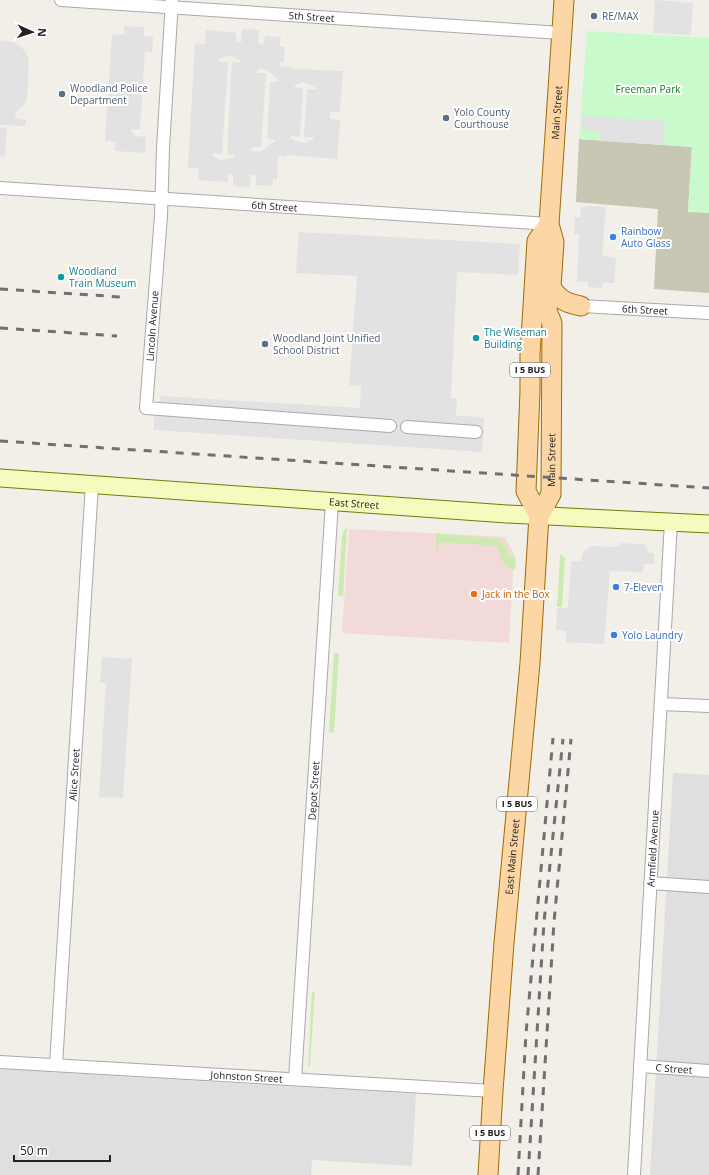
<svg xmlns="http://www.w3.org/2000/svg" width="709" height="1175" viewBox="0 0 709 1175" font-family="'Open Sans',sans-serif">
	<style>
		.residential { fill: #e0dfdf }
		.commercial { fill: #f2dad9 }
		.construction { fill: #c7c7b4 }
		.grass { fill: #cdebb0 }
		.park { fill: #c8facc }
		.parking { fill: #e2e2e2; fill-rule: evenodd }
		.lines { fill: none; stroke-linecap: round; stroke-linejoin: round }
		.minor-casing { stroke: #a9a9a9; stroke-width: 14 }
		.secondary-casing { stroke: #707d05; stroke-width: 19 }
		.primary-casing { stroke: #a06b00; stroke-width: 21 }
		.minor { stroke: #fff; stroke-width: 12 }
		.secondary { stroke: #f7fabf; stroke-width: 17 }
		.primary { stroke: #fcd6a4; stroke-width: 19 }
		.rail { stroke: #707070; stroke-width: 3; stroke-dasharray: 8 8; stroke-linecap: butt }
		.service-dot { fill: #5c6f8a; stroke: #fff; stroke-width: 1.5 }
		.shop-dot { fill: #3f7fe0; stroke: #fff; stroke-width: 1.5 }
		.culture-dot { fill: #0f9aa8; stroke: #fff; stroke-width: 1.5 }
		.food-dot { fill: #e8710a; stroke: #fff; stroke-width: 1.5 }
		.labels { text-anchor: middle; stroke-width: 4; stroke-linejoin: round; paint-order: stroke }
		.shield { fill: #fff; stroke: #646464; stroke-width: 1 }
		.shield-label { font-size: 9px; font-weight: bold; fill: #222 }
		.street-label { font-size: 10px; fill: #222; stroke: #fff }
		.service-label { font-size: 10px; fill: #4e5e75; stroke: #fff; text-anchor: start }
		.park-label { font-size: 10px; fill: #0c8416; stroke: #fff }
		.shop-label { font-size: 10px; fill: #366cbe; stroke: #fff; text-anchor: start }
		.culture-label { font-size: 10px; fill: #0d838f; stroke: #fff; text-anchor: start }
		.food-label { font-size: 10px; fill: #c56008; stroke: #fff; text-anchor: start }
	</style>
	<rect width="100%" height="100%" fill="#f2efe9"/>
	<g class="residential">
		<polygon points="673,773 709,775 709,1175 650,1175"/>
		<polygon points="0,1069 416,1094 412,1166 312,1160 311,1175 0,1175"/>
	</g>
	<polygon class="commercial" points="349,529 505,537 514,554 509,643 342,633"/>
	<polygon class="construction" points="579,139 692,147 688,211 709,213 709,293 654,289 658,209 576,202"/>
	<g class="grass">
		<polygon points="347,528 343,597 338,595 342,537 344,530"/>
		<path d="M 436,533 L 498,539 L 507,548 L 507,554 L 516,558 L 515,570 C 505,569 498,557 498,546 L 439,542 L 438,550 L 436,550 Z"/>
		<polygon points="561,554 565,558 562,607 557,607 560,557"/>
		<polygon points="334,653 339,653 334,733 329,732"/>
		<polygon points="315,991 310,1066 308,1066 312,992"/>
	</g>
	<polygon class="park" points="587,31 709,38 709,213 688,212 692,147 579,139"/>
	<g class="parking">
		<polygon points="655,0 693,3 691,35 653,33"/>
		<polygon points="124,26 144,27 144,36 153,37 152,52 145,51 140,129 132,129 131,131 135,136 146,137 145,153 115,151 115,142 105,141 112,34 124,35"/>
		<path d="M 242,29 L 259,30 L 258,42 L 262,45 L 264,44 L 265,36 L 281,37 L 280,45 L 281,47 L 285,47 L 284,62 L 280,63 L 280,66 L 292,67 L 292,69 L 343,71 L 340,112 L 330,112 L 330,119 L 340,120 L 337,159 L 287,155 L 286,157 L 278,156 L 277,179 L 273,179 L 273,186 L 256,185 L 256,177 L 255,175 L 251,175 L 249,187 L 233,186 L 233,176 L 229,174 L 228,175 L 228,182 L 198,180 L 199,170 L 197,168 L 188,168 L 195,43 L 204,44 L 205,42 L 206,30 L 236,33 L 236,42 L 240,43 L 241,42 ZM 229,56 L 234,57 L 241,61 L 240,63 L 232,62 L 227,154 L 236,156 L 233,158 L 221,160 L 216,158 L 212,155 L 213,153 L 222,154 L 228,62 L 219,62 L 218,60 L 223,57 ZM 261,68 L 268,71 L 279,80 L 278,82 L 270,82 L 267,139 L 275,140 L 275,141 L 262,151 L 254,152 L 251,150 L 253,147 L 261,147 L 266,73 L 257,73 L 256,71 ZM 302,82 L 310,84 L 317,89 L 307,89 L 304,137 L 313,137 L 314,139 L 304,143 L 298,142 L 290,138 L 291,136 L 300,137 L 303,88 L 294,87 L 294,86 Z"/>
		<polygon points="0,40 8,41 17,44 22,48 29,58 27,98 24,105 16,112 15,118 26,120 25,126 0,125"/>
		<polygon points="582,116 665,121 664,145 600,141 600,131 582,130"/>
		<polygon points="0,127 7,128 5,157 0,156"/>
		<polygon points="591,206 606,207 602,256 616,258 614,283 603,283 602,288 588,287 588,282 577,281 579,234 574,234 575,217 580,217 581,207"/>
		<polygon points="299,232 520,244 518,275 457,272 451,398 457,398 456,416 484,417 482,452 154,430 154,419 161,396 360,408 361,386 349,385 357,276 296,273"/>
		<polygon points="620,543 644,544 649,553 654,553 654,564 644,564 643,572 610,571 604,644 566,642 566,631 556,630 557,608 568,608 571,561 581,561 583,552 592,546 617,547 620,545"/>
		<polygon points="102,657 132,659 123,798 99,797 106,683 100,683"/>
	</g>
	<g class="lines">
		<defs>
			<g id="minor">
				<path id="s1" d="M 61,0 L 561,33"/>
				<polyline points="172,0 163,148 161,216 146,408 390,426"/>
				<path id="s2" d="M 0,188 L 549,224"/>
				<path id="s3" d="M 581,306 L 709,313"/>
				<polyline points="407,427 476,432"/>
				<polyline points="661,704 709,706"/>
				<polyline points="650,883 709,887"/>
				<path id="s4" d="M 0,1062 L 493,1091"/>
				<path id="s5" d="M 56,1065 L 92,484"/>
				<path id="s6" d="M 640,1066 L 709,1071"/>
				<path id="s7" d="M 295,1079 L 332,502"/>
				<path id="s8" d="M 634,1175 L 671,522"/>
			</g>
			<g id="secondary">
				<path id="s9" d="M 0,478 L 507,514 L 709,524"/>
			</g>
			<g id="primary">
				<path d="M 551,287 C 559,300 566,303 581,306"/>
				<polyline points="539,516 526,491 530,391 530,355 537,241 549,224"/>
				<path id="s10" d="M 488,1175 L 493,1091 L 504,943 L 530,663 L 539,516 L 551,494 L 552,323 L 547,311 L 548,297 L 551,287 L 554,242 L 549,224 L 564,0"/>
			</g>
		</defs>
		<use href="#minor" class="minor-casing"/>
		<use href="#secondary" class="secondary-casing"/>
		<use href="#primary" class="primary-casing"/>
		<use href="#minor" class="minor"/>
		<use href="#secondary" class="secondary"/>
		<use href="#primary" class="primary"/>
		<g class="rail">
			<polyline points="0,289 121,297"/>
			<polyline points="0,328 117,336"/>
			<polyline points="0,441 709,488"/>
			<polyline points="518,1175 526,1033 553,738"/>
			<polyline points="528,1175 544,922 563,739"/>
			<polyline points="538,1175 554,922 571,739"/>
		</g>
	</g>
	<g class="service-dot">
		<circle cx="594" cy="16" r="4"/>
		<circle cx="62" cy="94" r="4"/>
		<circle cx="446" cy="118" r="4"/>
		<circle cx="265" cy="344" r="4"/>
	</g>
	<g class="shop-dot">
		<circle cx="613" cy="237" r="4"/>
		<circle cx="616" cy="587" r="4"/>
		<circle cx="614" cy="635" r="4"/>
	</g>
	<g class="culture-dot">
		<circle cx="61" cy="277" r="4"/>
		<circle cx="476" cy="338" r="4"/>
	</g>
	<circle class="food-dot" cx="474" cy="594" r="4"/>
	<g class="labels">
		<g class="shield">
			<rect x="510" y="363" width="40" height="14" rx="3"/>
			<rect x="497" y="797" width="40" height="14" rx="3"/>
			<rect x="470" y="1126" width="40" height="14" rx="3"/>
		</g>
		<g class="shield-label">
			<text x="530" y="373">I 5 BUS</text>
			<text x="517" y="807">I 5 BUS</text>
			<text x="490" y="1136">I 5 BUS</text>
		</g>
		<g class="street-label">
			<text dy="4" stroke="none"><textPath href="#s1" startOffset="251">5th Street</textPath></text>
			<text dy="4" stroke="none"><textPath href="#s10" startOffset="1070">Main Street</textPath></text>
			<text dy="4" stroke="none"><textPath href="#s2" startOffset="275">6th Street</textPath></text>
			<text dy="4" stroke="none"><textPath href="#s3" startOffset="64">6th Street</textPath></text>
			<text transform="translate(152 326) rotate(-86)" y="4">Lincoln Avenue</text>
			<text dy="4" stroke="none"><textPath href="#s10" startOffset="720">Main Street</textPath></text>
			<text dy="4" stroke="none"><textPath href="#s9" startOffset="355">East Street</textPath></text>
			<text dy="4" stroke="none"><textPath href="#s5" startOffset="291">Alice Street</textPath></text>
			<text dy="4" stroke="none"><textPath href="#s7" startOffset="289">Depot Street</textPath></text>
			<text dy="4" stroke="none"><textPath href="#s8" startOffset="327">Armfield Avenue</textPath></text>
			<text dy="4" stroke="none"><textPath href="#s10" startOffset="319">East Main Street</textPath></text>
			<text dy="4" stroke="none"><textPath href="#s6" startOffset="34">C Street</textPath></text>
			<text dy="4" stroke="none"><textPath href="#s4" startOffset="247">Johnston Street</textPath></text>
		</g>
		<g class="service-label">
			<text x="602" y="20">RE/MAX</text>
			<text x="70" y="92">Woodland Police<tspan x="70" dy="12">Department</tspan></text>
			<text x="454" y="116">Yolo County<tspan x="454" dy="12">Courthouse</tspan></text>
			<text x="273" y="342">Woodland Joint Unified<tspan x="273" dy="12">School District</tspan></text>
		</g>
		<g class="park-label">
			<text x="648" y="93">Freeman Park</text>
		</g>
		<g class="shop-label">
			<text x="621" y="235">Rainbow<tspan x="621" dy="12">Auto Glass</tspan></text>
			<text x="624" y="591">7-Eleven</text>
			<text x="622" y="639">Yolo Laundry</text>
		</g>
		<g class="culture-label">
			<text x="69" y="275">Woodland<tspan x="69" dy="12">Train Museum</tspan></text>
			<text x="484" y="336">The Wiseman<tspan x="484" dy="12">Building</tspan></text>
		</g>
		<g class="food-label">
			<text x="482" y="598">Jack in the Box</text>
		</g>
	</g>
	<g transform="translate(32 32) rotate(93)" stroke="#ffffff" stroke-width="3" paint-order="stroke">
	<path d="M0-3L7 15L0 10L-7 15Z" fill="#222222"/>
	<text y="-6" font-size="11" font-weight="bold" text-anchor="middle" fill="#222222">N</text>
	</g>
	<path d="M14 1155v6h96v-6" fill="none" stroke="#222222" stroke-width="2"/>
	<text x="20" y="1155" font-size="12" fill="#222222" stroke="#ffffff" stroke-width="3" paint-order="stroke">50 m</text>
</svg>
